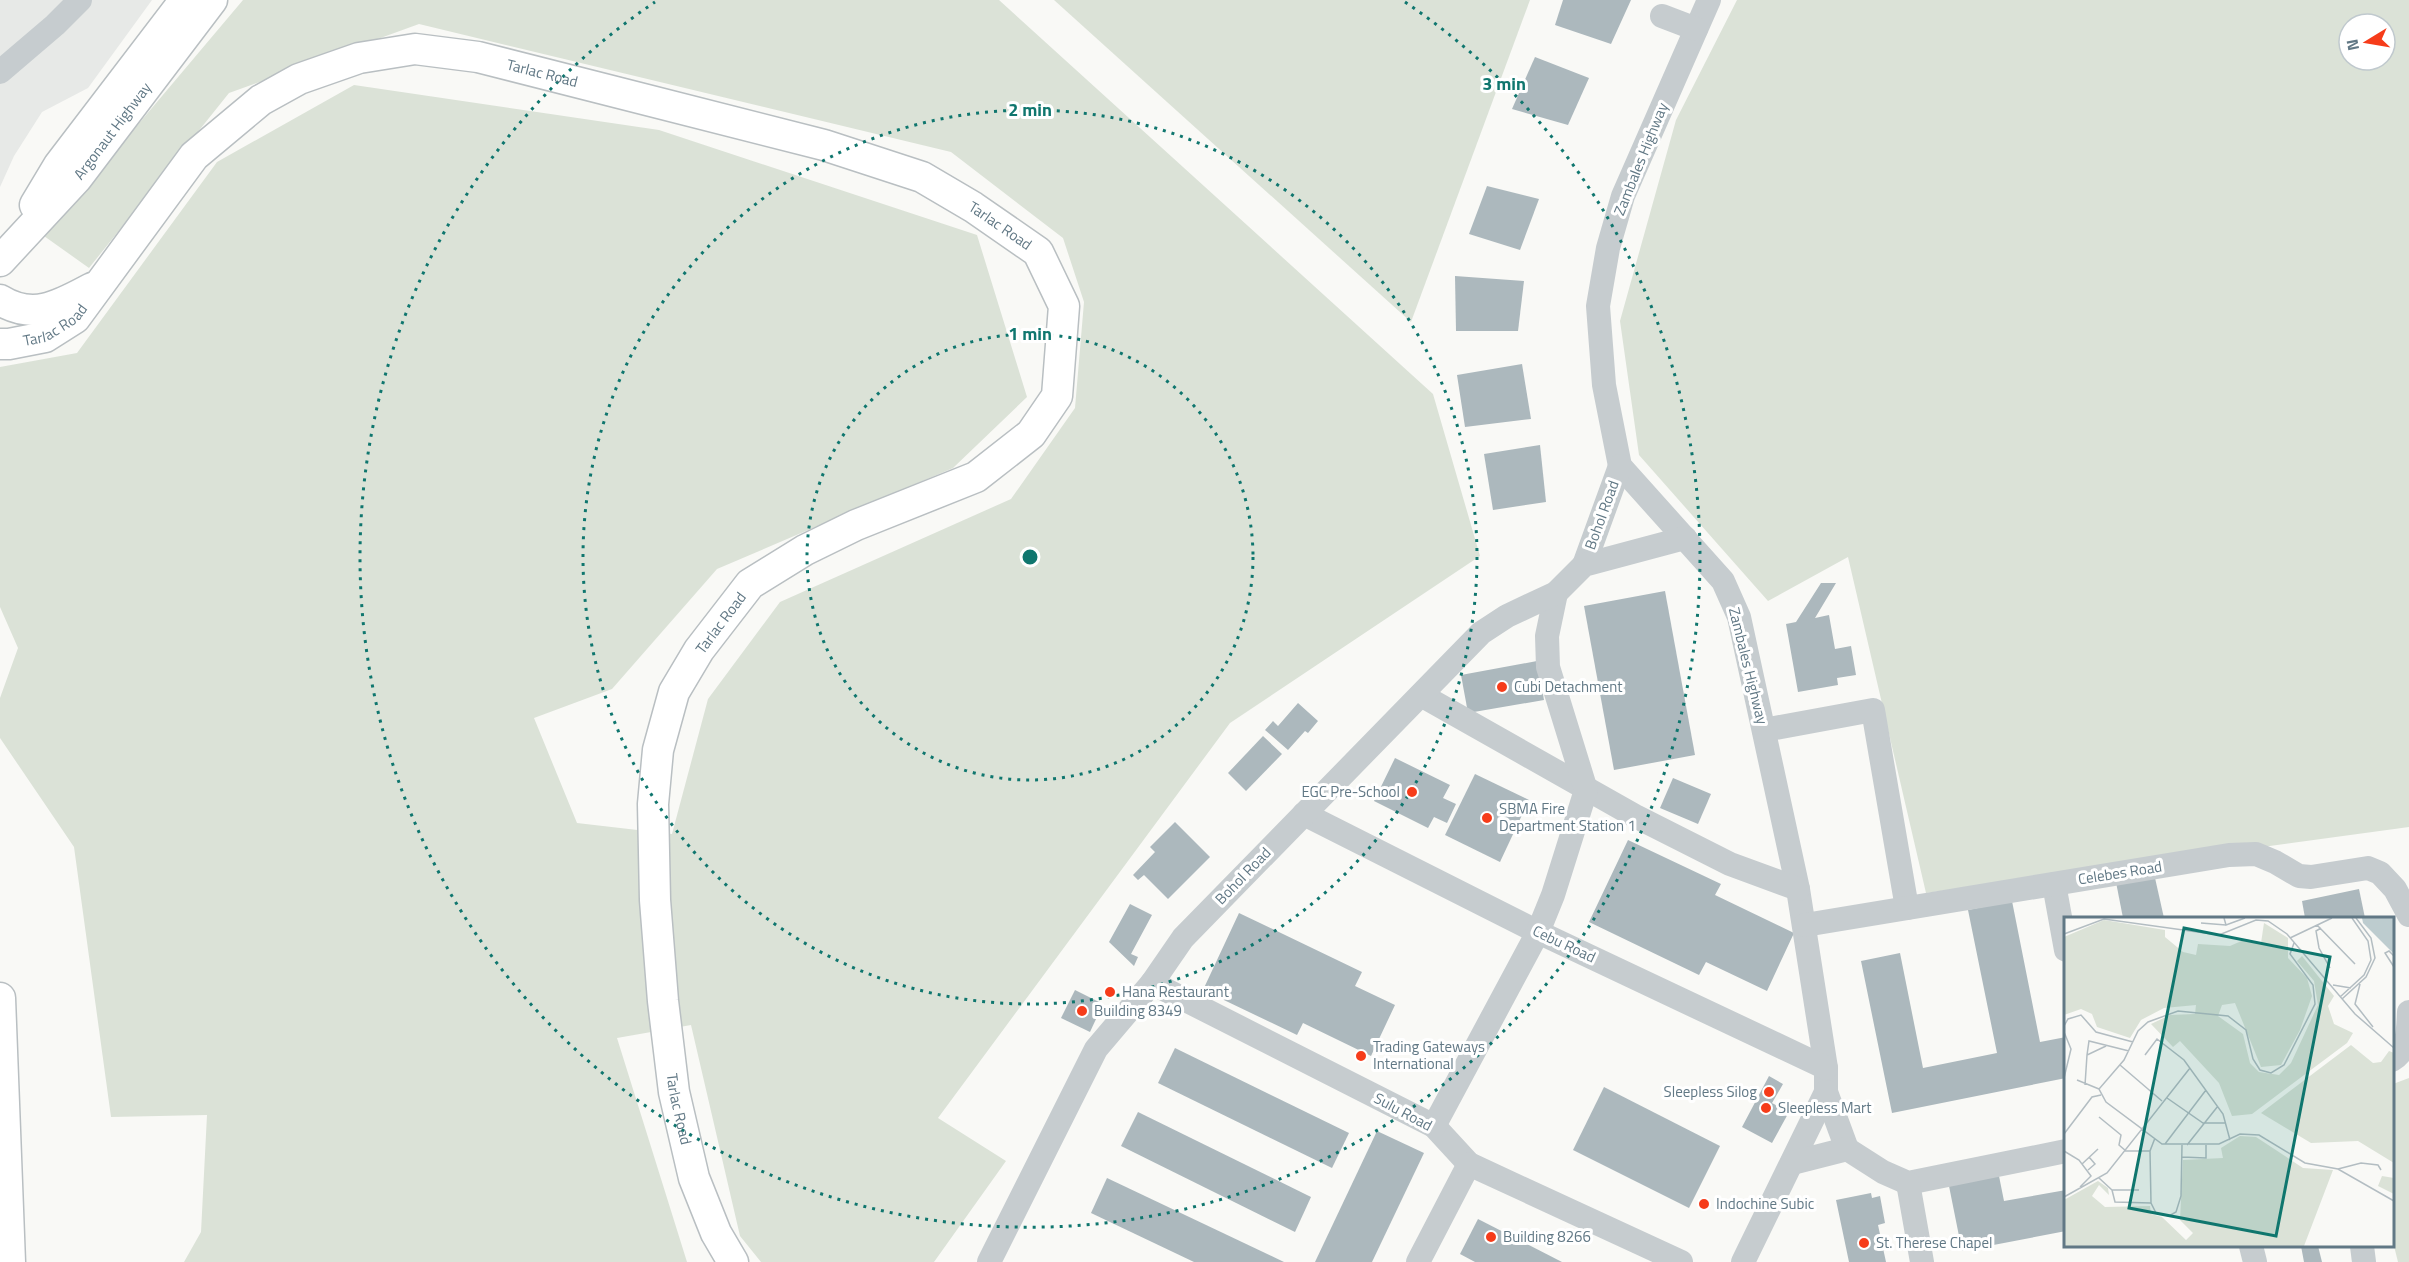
<svg xmlns="http://www.w3.org/2000/svg" width="2409" height="1262" viewBox="0 0 2409 1262" font-family="'Titillium Web',sans-serif">
	<style>
		.built { fill: #e7e9e7 }
		.green { fill: #dbe2d7; fill-rule: evenodd }
		.building { fill: #acb8bd }
		.lines { fill: none; stroke-linecap: round; stroke-linejoin: round }
		.major-casing { stroke: #b9bfc2; stroke-width: 33 }
		.minor { stroke: #c6cccf; stroke-width: 24 }
		.major { stroke: #fff; stroke-width: 30 }
		.ring { fill: none; stroke: #0f766e; stroke-width: 3; stroke-dasharray: 3 6 }
		.poi-dot { fill: #f63c1a; stroke: #fff; stroke-width: 2 }
		.labels { text-anchor: middle; stroke-width: 6; stroke-linejoin: round; paint-order: stroke }
		.street-label { font-size: 15px; fill: #617885; stroke: #fff }
		.poi-label { font-size: 15px; fill: #617885; stroke: #fff; text-anchor: start }
		.inset-road { fill: none; stroke: #b3bdc2; stroke-width: 1.5 }
		.view { fill: #0f766e; fill-opacity: 0.15; stroke: #0f766e; stroke-width: 3 }
		.inset-edge { fill: none; stroke: #617885; stroke-width: 3 }
		.centre { fill: #0f766e; stroke: #fff; stroke-width: 3 }
		.ring-label { font-size: 18px; text-anchor: middle; font-weight: bold; fill: #0f766e; stroke: #fff; stroke-width: 6; stroke-linejoin: round; paint-order: stroke }
	</style>
	<rect width="100%" height="100%" fill="#f9f9f6"/>
	<polygon class="built" points="0,0 152,0 88,88 42,112 14,156 0,187"/>
	<g class="green">
		<polygon points="243,0 999,0 1433,394 1480,556 1230,723 938,1118 1006,1161 934,1262 761,1262 740,1236 691,1025 617,1038 687,1262 184,1262 201,1232 207,1115 111,1117 74,847 0,738 0,698 18,648 0,607 0,367 77,353 217,162 354,85 659,130 977,235 1027,397 953,468 717,569 612,689 534,718 577,823 672,834 708,699 780,602 1011,499 1075,408 1084,302 1063,238 951,152 419,24 229,93 89,268 44,236"/>
		<polygon points="1054,0 1530,0 1411,322"/>
		<path d="M 1737,0 L 2409,0 L 2409,827 L 1926,893 L 1848,557 L 1768,601 L 1639,455 L 1620,321 L 1676,120 ZM 2349,24 L 2385,24 L 2385,60 L 2349,60 Z"/>
		<polygon points="2409,1078 2409,1262 2398,1262 2392,1238 2393,1084"/>
	</g>
	<g class="building">
		<polygon points="1563,0 1631,0 1611,44 1555,25"/>
		<polygon points="1535,57 1589,78 1568,125 1512,109"/>
		<polygon points="1487,186 1539,199 1520,250 1469,234"/>
		<polygon points="1455,276 1524,281 1518,331 1456,331"/>
		<polygon points="1522,364 1531,419 1465,427 1457,375"/>
		<polygon points="1540,445 1546,502 1493,510 1484,454"/>
		<polygon points="1821,583 1836,583 1815,618 1829,615 1835,649 1851,646 1856,675 1837,678 1838,685 1798,692 1786,624 1796,622"/>
		<polygon points="1665,591 1695,755 1614,770 1584,606"/>
		<polygon points="1537,661 1544,700 1468,713 1461,675"/>
		<polygon points="1298,703 1318,721 1308,733 1305,731 1288,750 1265,730 1273,721 1278,726"/>
		<polygon points="1263,736 1282,754 1246,791 1228,773"/>
		<polygon points="1395,758 1450,785 1443,798 1456,804 1447,823 1434,817 1428,828 1374,801"/>
		<polygon points="1475,774 1529,800 1500,862 1445,835"/>
		<polygon points="1673,778 1711,794 1698,824 1660,808"/>
		<polygon points="1175,822 1210,857 1168,899 1144,875 1138,880 1133,875 1155,852 1150,847"/>
		<polygon points="1628,840 1721,884 1715,895 1794,933 1767,991 1706,962 1699,975 1589,922"/>
		<polygon points="2153,869 2164,918 2123,918 2115,877"/>
		<polygon points="2359,889 2365,918 2305,918 2302,901"/>
		<polygon points="2012,901 2040,1042 2066,1037 2066,1078 1892,1113 1861,961 1900,953 1923,1068 1997,1053 1968,910"/>
		<polygon points="1130,904 1152,915 1131,954 1138,957 1134,966 1109,942"/>
		<polygon points="1239,913 1362,972 1355,986 1395,1005 1371,1056 1303,1023 1297,1035 1203,990"/>
		<polygon points="1075,990 1103,1004 1090,1032 1061,1018"/>
		<polygon points="1175,1048 1349,1133 1332,1168 1158,1083"/>
		<polygon points="1769,1076 1783,1084 1772,1103 1789,1112 1772,1143 1742,1127"/>
		<polygon points="1604,1087 1720,1146 1689,1208 1573,1150"/>
		<polygon points="1138,1112 1311,1197 1295,1232 1121,1146"/>
		<polygon points="1377,1131 1424,1153 1372,1262 1315,1262"/>
		<polygon points="1998,1171 2004,1201 2066,1190 2066,1231 1962,1251 1948,1181"/>
		<polygon points="1107,1178 1284,1262 1194,1262 1091,1213"/>
		<polygon points="1871,1193 1872,1198 1880,1196 1885,1223 1878,1225 1886,1262 1849,1262 1836,1200"/>
		<polygon points="1478,1219 1562,1262 1475,1262 1460,1254"/>
		<polygon points="2301,1246 2318,1246 2322,1262 2304,1262"/>
	</g>
	<g class="lines">
		<defs>
			<g id="major">
				<polyline points="35,205 59,165 185,0"/>
				<path id="s1" d="M 0,261 L 77,178 L 212,0"/>
				<path d="M 0,300 C 34,321 60,305 92,288"/>
				<path id="s2" d="M 0,344 L 9,344 L 45,337 L 75,318 L 194,156 L 261,100 L 299,79 L 359,58 L 415,49 L 478,57 L 824,145 L 922,177 L 973,207 L 1038,252 L 1064,306 L 1057,396 L 1031,434 L 976,477 L 856,525 L 805,550 L 750,584 L 699,650 L 674,692 L 658,750 L 653,804 L 655,900 L 663,1001 L 674,1092 L 694,1178 L 716,1233 L 733,1262"/>
				<polyline points="0,998 10,1262"/>
			</g>
		</defs>
		<use href="#major" class="major-casing"/>
		<g class="minor">
			<polyline points="1709,0 1623,196 1608,248 1598,306 1604,385 1620,466 1723,581 1739,617 1798,889 1826,1068 1826,1092 1743,1262"/>
			<polyline points="1662,16 1696,29"/>
			<polyline points="0,72 55,25 80,0"/>
			<polyline points="1584,565 1620,466"/>
			<polyline points="1421,695 1635,816 1730,864 1798,889"/>
			<polyline points="1764,730 1873,710 1907,908"/>
			<polyline points="1304,814 1538,932 1826,1068"/>
			<polyline points="2054,884 2066,950"/>
			<polyline points="1805,925 2229,855 2256,854 2275,862 2299,876 2311,877 2368,868 2380,873 2395,889 2409,915"/>
			<polyline points="1152,983 1434,1126 1469,1164 1681,1262"/>
			<path d="M 2392,1060 C 2409,1050 2408,1029 2409,1012"/>
			<polyline points="1826,1092 1847,1149"/>
			<polyline points="1434,1126 1538,932 1553,895 1586,790 1548,667 1547,636 1556,593"/>
			<polyline points="1792,1163 1847,1149 1883,1172 1908,1183 2066,1151"/>
			<polyline points="1908,1183 1922,1262"/>
			<polyline points="2251,1246 2255,1262"/>
			<polyline points="2362,1246 2364,1262"/>
			<polyline points="989,1262 1096,1049 1152,983 1183,938 1481,633 1507,616 1556,593 1584,565 1685,538"/>
			<polyline points="1418,1262 1469,1164"/>
		</g>
		<use href="#major" class="major"/>
	</g>
	<g class="ring">
		<circle cx="1030" cy="557" r="223"/>
		<circle cx="1030" cy="557" r="447"/>
		<path d="M1405 2A670 670 0 1 1 655 2"/>
	</g>
	<g class="poi-dot">
		<circle cx="1502" cy="687" r="6"/>
		<circle cx="1412" cy="792" r="6"/>
		<circle cx="1487" cy="818" r="6"/>
		<circle cx="1110" cy="992" r="6"/>
		<circle cx="1082" cy="1011" r="6"/>
		<circle cx="1361" cy="1056" r="6"/>
		<circle cx="1769" cy="1092" r="6"/>
		<circle cx="1766" cy="1108" r="6"/>
		<circle cx="1704" cy="1204" r="6"/>
		<circle cx="1491" cy="1237" r="6"/>
		<circle cx="1864" cy="1243" r="6"/>
	</g>
	<g class="labels">
		<g class="street-label">
			<text dy="5" stroke="none"><textPath href="#s2" startOffset="663">Tarlac Road</textPath></text>
			<text dy="5" stroke="none"><textPath href="#s1" startOffset="172">Argonaut Highway</textPath></text>
			<text transform="translate(1641 159) rotate(-68)" y="5">Zambales Highway</text>
			<text dy="5" stroke="none"><textPath href="#s2" startOffset="1149">Tarlac Road</textPath></text>
			<text dy="5" stroke="none"><textPath href="#s2" startOffset="60">Tarlac Road</textPath></text>
			<text transform="translate(1602 515) rotate(-70)" y="5">Bohol Road</text>
			<text transform="translate(721 623) rotate(-53)" y="5">Tarlac Road</text>
			<text transform="translate(1748 666) rotate(76)" y="5">Zambales Highway</text>
			<text transform="translate(2120 873) rotate(-9)" y="5">Celebes Road</text>
			<text transform="translate(1243 876) rotate(-46)" y="5">Bohol Road</text>
			<text transform="translate(1564 944) rotate(25)" y="5">Cebu Road</text>
			<text dy="5" stroke="none"><textPath href="#s2" startOffset="2265">Tarlac Road</textPath></text>
			<text transform="translate(1403 1112) rotate(28)" y="5">Sulu Road</text>
		</g>
		<g class="poi-label">
			<text x="1514" y="692">Cubi Detachment</text>
			<text x="1400" y="797" text-anchor="end">EGC Pre-School</text>
			<text x="1499" y="814">SBMA Fire<tspan x="1499" dy="17">Department Station 1</tspan></text>
			<text x="1122" y="997">Hana Restaurant</text>
			<text x="1094" y="1016">Building 8349</text>
			<text x="1373" y="1052">Trading Gateways<tspan x="1373" dy="17">International</tspan></text>
			<text x="1757" y="1097" text-anchor="end">Sleepless Silog</text>
			<text x="1778" y="1113">Sleepless Mart</text>
			<text x="1716" y="1209">Indochine Subic</text>
			<text x="1503" y="1242">Building 8266</text>
			<text x="1876" y="1248">St. Therese Chapel</text>
		</g>
	</g>
	<g transform="translate(2064 917)">
		<rect width="330" height="330" fill="#f9f9f6"/>
		<path d="M 40,3 L 101,13 L 101,20 L 119,35 L 132,38 L 134,27 L 166,29 L 182,22 L 197,26 L 200,6 L 224,21 L 224,41 L 243,61 L 248,79 L 236,113 L 217,148 L 197,150 L 171,86 L 158,88 L 154,99 L 179,117 L 186,146 L 195,155 L 215,158 L 227,146 L 254,88 L 250,64 L 233,44 L 238,39 L 270,79 L 264,89 L 270,107 L 289,116 L 283,126 L 188,197 L 168,199 L 155,166 L 116,124 L 109,130 L 87,107 L 106,98 L 131,97 L 132,88 L 100,91 L 77,103 L 66,121 L 33,110 L 28,97 L 17,92 L 0,98 L 0,20 ZM 287,128 L 309,146 L 317,145 L 325,134 L 330,136 L 330,246 L 294,224 L 247,226 L 197,196 ZM 176,219 L 192,220 L 239,251 L 269,253 L 240,329 L 0,329 L 0,283 L 34,264 L 44,271 L 45,278 L 35,268 L 28,279 L 41,290 L 86,289 L 87,297 L 98,300 L 122,323 L 129,316 L 116,303 L 119,243 L 159,241 L 157,231 ZM 318,259 L 330,261 L 330,277 L 314,269 Z" fill="#dbe2d7"/>
		<path d="M 298,1 L 330,1 L 330,37 L 299,6 Z" fill="#bdcccf"/>
		<path class="inset-road" d="M 160,1 L 162,8 L 181,1M 137,6 L 162,8M 253,8 L 291,47M 257,11 L 252,14 L 255,31 L 266,51M 0,17 L 40,2 L 155,18 L 192,3 L 204,4 L 223,17 L 291,97 L 330,131M 226,21 L 268,1M 330,50 L 321,36 L 325,34 L 330,39M 296,67 L 291,87 L 309,110M 269,68 L 287,71M 276,80 L 300,58 L 307,43 L 304,24 L 288,1M 278,82 L 302,60 L 311,41 L 307,21 L 292,1M 0,109 L 4,102 L 17,98 L 32,115 L 69,125M 0,115 L 7,132 L 0,161M 23,138 L 25,124 L 65,134M 81,138 L 93,122 L 120,143 L 159,197 L 166,223M 56,148 L 98,184M 126,151 L 78,212 L 98,227 L 155,227 L 176,217 L 195,218 L 241,246 L 274,252 L 330,284M 13,163 L 35,172M 21,168 L 23,138 L 42,129M 103,181 L 139,206 L 162,206M 35,200 L 57,218 L 55,228 L 62,234 L 86,234M 0,217 L 28,180 L 37,178M 101,227 L 142,173M 123,228 L 154,189M 0,234 L 15,243 L 27,259 L 16,270M 118,240 L 142,241 L 142,228M 18,247 L 34,232M 274,252 L 297,246 L 314,248 L 317,253M 24,253 L 31,247 L 25,240M 35,261 L 48,273 L 75,273M 48,273 L 51,285 L 87,286M 0,280 L 43,256 L 78,212 L 42,185 L 35,172 L 60,143 L 74,114 L 84,105 L 114,94 L 164,99 L 182,113 L 189,142 L 196,153 L 207,156 L 220,148 L 251,87 L 249,68 L 226,37 L 230,26M 87,286 L 92,296 L 105,299 L 112,295 L 117,279 L 118,228M 87,286 L 86,234 L 91,221"/>
		<path class="view" d="M 120,11 L 266,40 L 212,319 L 65,291 Z"/>
		<rect width="330" height="330" class="inset-edge"/>
	</g>
	<circle cx="1030" cy="557" r="9" class="centre"/>
	<g class="ring-label">
		<text x="1504" y="90">3 min</text>
		<text x="1030" y="116">2 min</text>
		<text x="1030" y="340">1 min</text>
	</g>
	<g transform="translate(2367 42) rotate(259)"><circle r="28" fill="#ffffff" stroke="#c0c9ce" stroke-width="1.5"/>
	<path d="M0-4.5L10 22L0 15L-10 22Z" fill="#f63c1a"/>
	<text y="-9" font-size="16" font-weight="bold" text-anchor="middle" fill="#617885">N</text>
	</g>
</svg>
